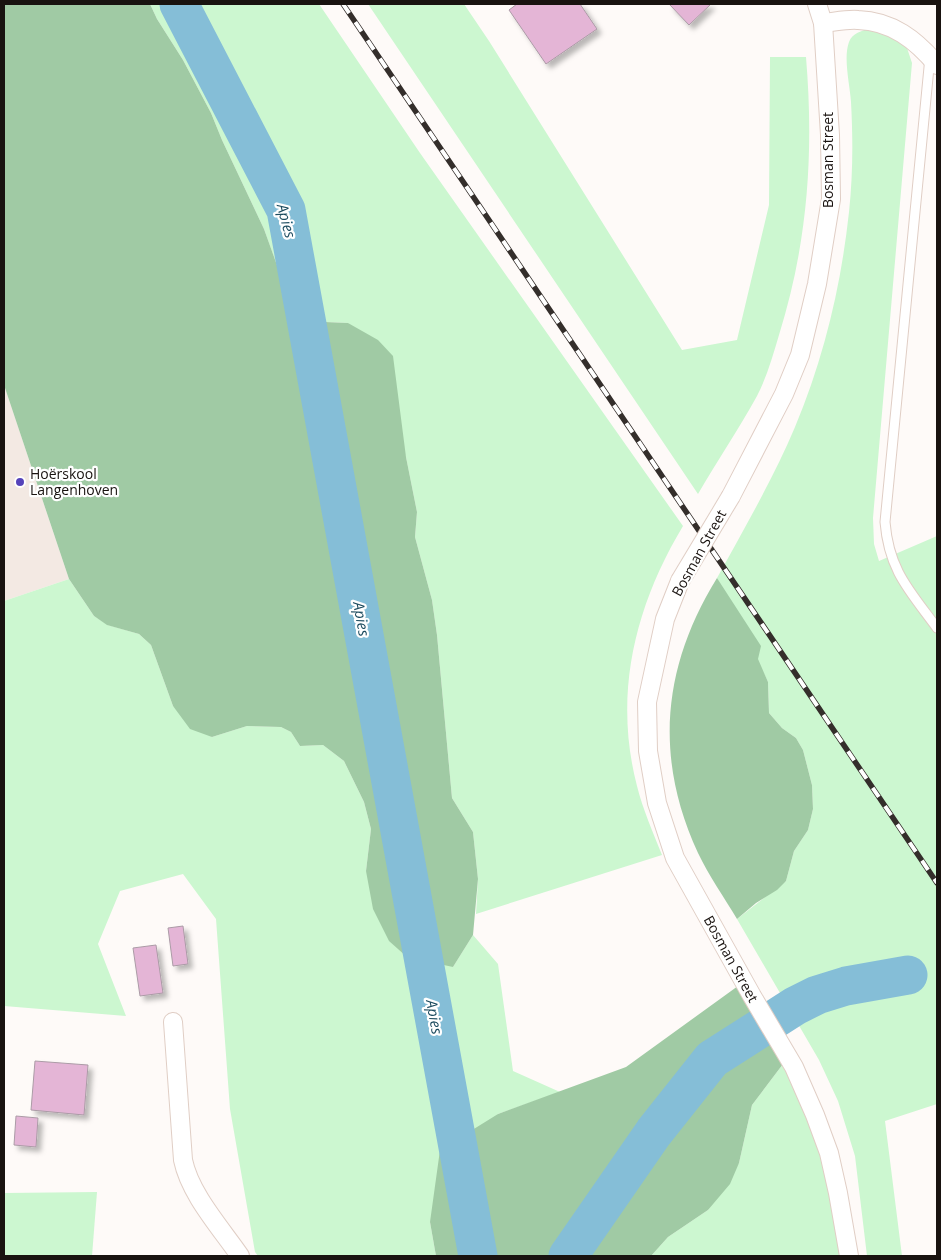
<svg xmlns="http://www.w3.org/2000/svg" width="941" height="1260" viewBox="0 0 941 1260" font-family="'Open Sans',sans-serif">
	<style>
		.built { fill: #f3e9e3 }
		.green { fill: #ccf7d0 }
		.forest { fill: #a0caa4 }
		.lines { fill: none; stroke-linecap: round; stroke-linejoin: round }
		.river { stroke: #85bed7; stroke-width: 39 }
		.building { fill: #e4b5d6; stroke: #ab9ba6; filter: url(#shadow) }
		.service-casing { stroke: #e0cec5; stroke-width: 11 }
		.minor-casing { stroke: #e0cec5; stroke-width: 20 }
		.service { stroke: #fff; stroke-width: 9 }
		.minor { stroke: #fff; stroke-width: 18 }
		.rail-casing { stroke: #342e2b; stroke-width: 5.5 }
		.rail { stroke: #fff; stroke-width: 4; stroke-dasharray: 11; stroke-linecap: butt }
		.minor-bridge-casing { stroke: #e0cec5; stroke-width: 20; stroke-linecap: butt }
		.minor-bridge { stroke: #fff; stroke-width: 18 }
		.poi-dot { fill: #5543ba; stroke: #fff; stroke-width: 2 }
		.labels { text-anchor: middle; stroke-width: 4.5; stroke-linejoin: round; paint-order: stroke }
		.street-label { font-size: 14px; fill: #191310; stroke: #fff }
		.poi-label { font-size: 14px; fill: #191310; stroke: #fff; text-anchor: start }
		.water-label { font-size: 15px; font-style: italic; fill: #1d4c5f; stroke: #fff }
	</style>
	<defs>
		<filter id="shadow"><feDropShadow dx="4.5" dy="4.5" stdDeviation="2.5" flood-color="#0004"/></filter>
	</defs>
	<rect width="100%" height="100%" fill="#fefaf8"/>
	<polygon class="built" points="4,385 69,579 4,601"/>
	<g class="green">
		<path d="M 150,4 L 319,4 L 420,153 L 683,526 C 635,606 613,694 637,786 C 643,810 653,832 662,855 L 476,914 L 478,879 L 473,832 L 452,798 L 437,635 L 432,600 L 415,537 L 417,512 L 406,457 L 348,323 L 301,321 L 292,308 L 264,229 L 222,140 L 211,113 L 183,60 L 157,19 Z"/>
		<path d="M 368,4 L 464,4 L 489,41 L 682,350 L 737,340 L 769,205 L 770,57 L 806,57 C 814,153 808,242 779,335 C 773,355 767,377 757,396 C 739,429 717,461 698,494 Z"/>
		<path d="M 870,28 L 889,33 L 906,45 L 912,63 L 873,518 L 874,544 L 879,561 L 937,536 L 937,1104 L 885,1121 L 902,1256 L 867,1256 L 855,1156 L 838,1101 L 819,1060 L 737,919 L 786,881 L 794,851 L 808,830 L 813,809 L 812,785 L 803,750 L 796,738 L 782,728 L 769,713 L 768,682 L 717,578 C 744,529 773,479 795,427 C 824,358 841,286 849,212 C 853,175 853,139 851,102 C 850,85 843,58 849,42 C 852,33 862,31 870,28 Z"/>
		<polygon points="69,579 94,616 108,625 139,634 151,645 173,706 212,737 247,726 281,727 291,732 300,746 323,745 344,761 364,802 371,829 366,871 453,967 473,935 498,964 513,1071 560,1092 498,1114 430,1222 436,1256 258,1256 255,1252 230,1109 216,919 183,874 120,891 98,944 126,1016 4,1006 4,601"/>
		<path d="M 783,1064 C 791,1079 801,1093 807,1109 C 826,1156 834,1206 840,1256 L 651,1256 L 668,1237 L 708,1210 L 739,1163 L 752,1105 Z"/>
		<polygon points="97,1192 92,1256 4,1256 4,1193"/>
	</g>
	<g class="forest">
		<polygon points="4,4 150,4 157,19 183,60 211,113 222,140 264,229 292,307 302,321 348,323 378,340 393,356 406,457 417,512 415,537 432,600 437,635 452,798 473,832 478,879 473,935 453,967 407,957 389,941 373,909 366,871 371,829 364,802 344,761 323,745 300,746 291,732 281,727 247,726 212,737 190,729 173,706 151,645 139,634 107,625 94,616 69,579 4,385"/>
		<path d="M 717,578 L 761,646 L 758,659 L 768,682 L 769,713 L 782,728 L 796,738 L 803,750 L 812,785 L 813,809 L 808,830 L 794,851 L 786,881 L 777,890 L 756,903 L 737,919 C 724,897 709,876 698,853 C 654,758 662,667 717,578 Z"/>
		<polygon points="738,986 783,1064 752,1105 739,1163 730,1184 708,1210 668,1237 651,1256 436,1256 430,1222 440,1150 498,1114 626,1067"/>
	</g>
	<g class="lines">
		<g class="river">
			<polyline points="179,4 286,210 478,1256"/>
			<polyline points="568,1256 654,1132 712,1059 795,1006 817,995 846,986 908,975"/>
		</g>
	</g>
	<g class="building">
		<polygon points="517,4 580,4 597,29 546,64 509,10"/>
		<polygon points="669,4 711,4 689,25"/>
		<polygon points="183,926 188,964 173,966 168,928"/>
		<polygon points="156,945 163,993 140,996 133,948"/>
		<polygon points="35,1061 88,1065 84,1115 31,1110"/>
		<polygon points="16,1116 38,1118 36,1147 14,1145"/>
	</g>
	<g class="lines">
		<defs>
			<path id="service" d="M 930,57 L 885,522 C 889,571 910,591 937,628"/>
			<g id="minor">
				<path d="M 823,23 C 834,22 847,19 858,20 C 892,21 916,40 937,65"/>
				<polyline points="731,496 784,394 800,355 817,284 831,199 830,135 823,23 817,4"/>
				<polyline points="680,581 665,619 647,702 648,751 657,803 675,858 752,996 794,1067 815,1115 829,1153 838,1193 849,1256"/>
				<path d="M 173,1022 L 183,1160 C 190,1194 220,1227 240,1256"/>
			</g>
		</defs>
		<use href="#service" class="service-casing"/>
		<use href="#minor" class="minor-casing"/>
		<use href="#service" class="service"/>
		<use href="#minor" class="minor"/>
		<defs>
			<polyline id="rail" points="343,4 937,883"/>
		</defs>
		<use href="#rail" class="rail-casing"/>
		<use href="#rail" class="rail"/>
		<defs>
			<polyline id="minor-bridge" points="680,581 731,496"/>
		</defs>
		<use href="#minor-bridge" class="minor-bridge-casing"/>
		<use href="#minor-bridge" class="minor-bridge"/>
	</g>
	<circle class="poi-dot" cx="20" cy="482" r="5"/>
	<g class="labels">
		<g class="street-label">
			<text transform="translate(828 160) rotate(-90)" y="5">Bosman Street</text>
			<text transform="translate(699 553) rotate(-61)" y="5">Bosman Street</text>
			<text transform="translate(731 959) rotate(61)" y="5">Bosman Street</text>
		</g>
		<g class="poi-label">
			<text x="30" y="479">Hoërskool<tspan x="30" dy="16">Langenhoven</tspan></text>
		</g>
		<g class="water-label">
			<text transform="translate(286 221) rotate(75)" y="5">Apies</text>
			<text transform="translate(361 619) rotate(80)" y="5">Apies</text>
			<text transform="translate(434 1017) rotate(80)" y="5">Apies</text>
		</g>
	</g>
	<rect width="941" height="1260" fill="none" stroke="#191310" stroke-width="10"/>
</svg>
